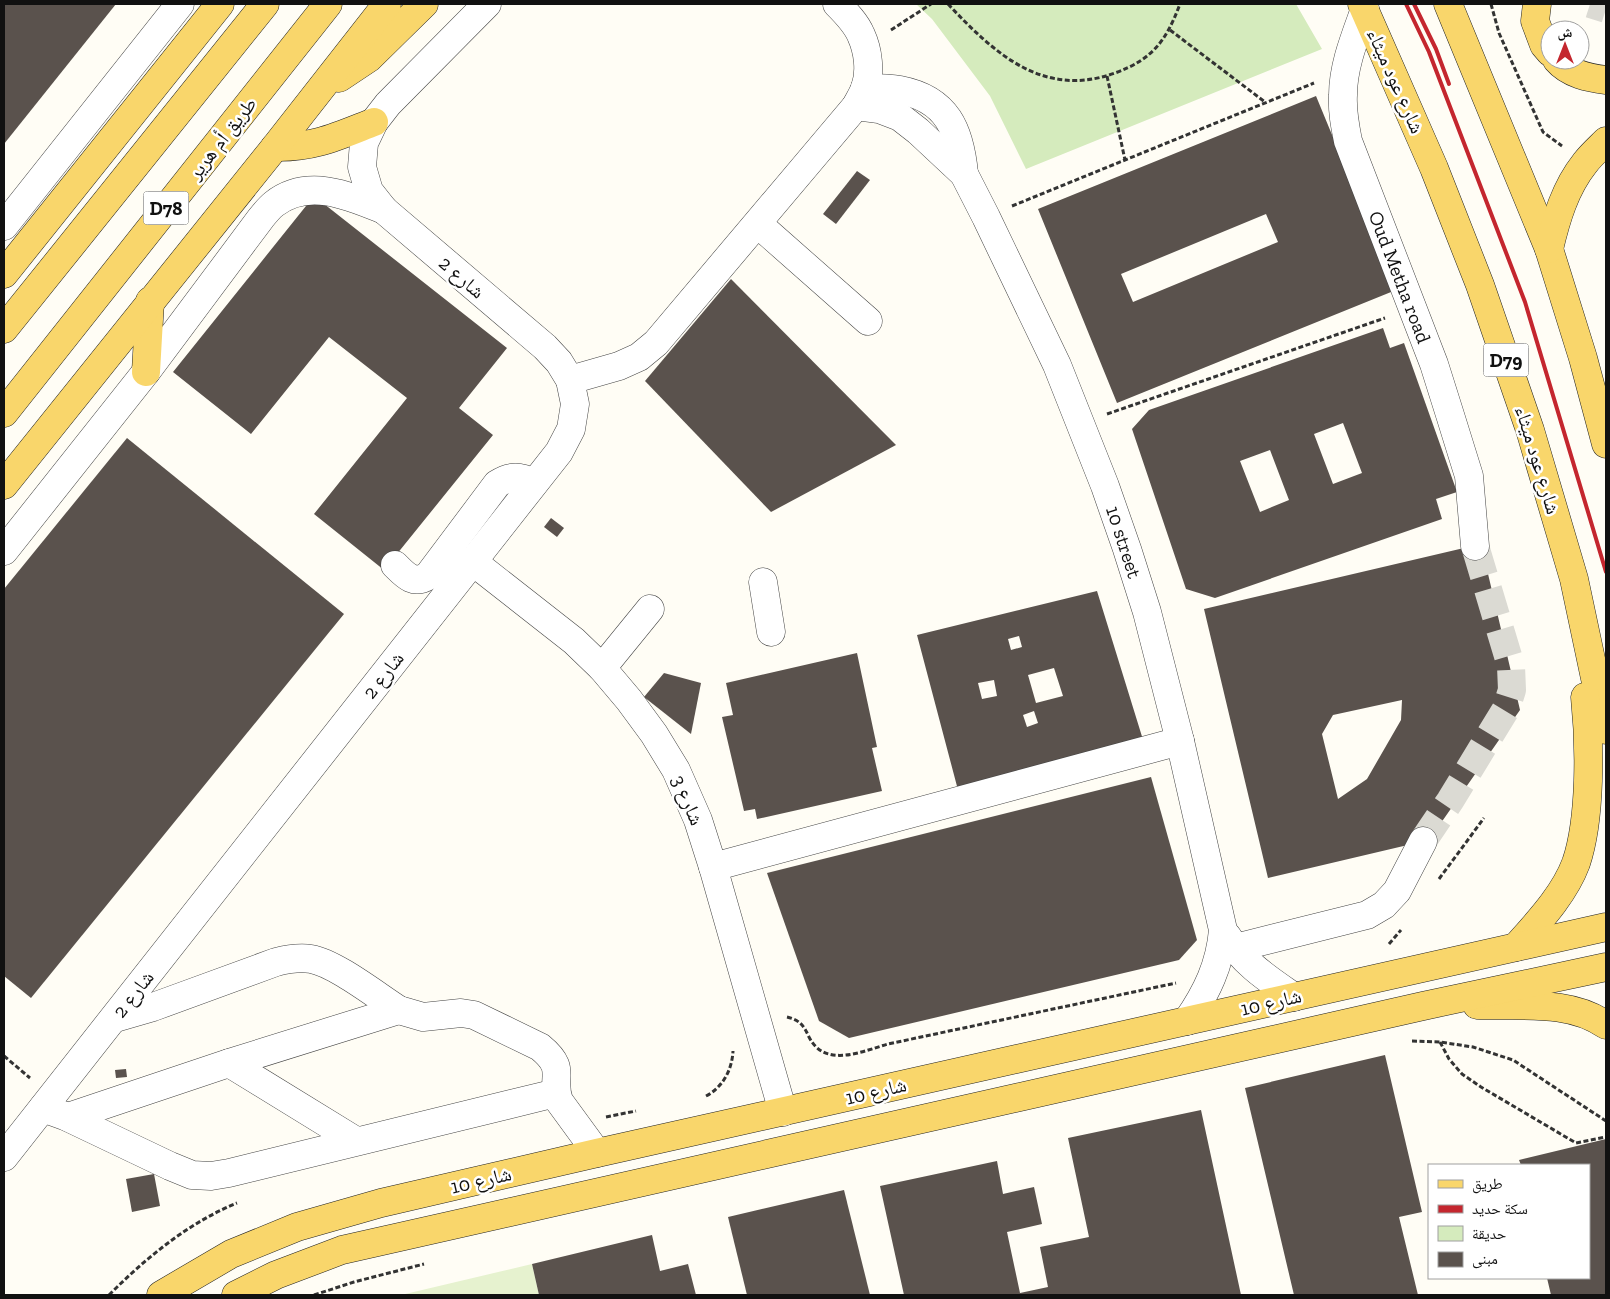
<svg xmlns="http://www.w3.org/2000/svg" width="1610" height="1299" viewBox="0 0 1610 1299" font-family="'Zilla Slab','Noto Naskh Arabic',serif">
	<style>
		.green { fill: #d5ebbd }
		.pitch { fill: #e6f2cf }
		.building { fill: #5a524d; fill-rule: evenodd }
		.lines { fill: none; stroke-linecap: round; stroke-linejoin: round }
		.minor-tunnel { stroke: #dbdad3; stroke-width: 28; stroke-dasharray: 28 14; stroke-linecap: butt }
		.major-tunnel { stroke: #dbdad3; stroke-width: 28; stroke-dasharray: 28 14; stroke-linecap: butt }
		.minor-casing { stroke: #444; stroke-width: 29 }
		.major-casing { stroke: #222; stroke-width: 29 }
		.path { stroke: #333; stroke-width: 3; stroke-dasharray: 5 2.5; stroke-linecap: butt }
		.minor { stroke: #fff; stroke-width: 28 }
		.major { stroke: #f9d66b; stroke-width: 28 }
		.rail { stroke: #c4262e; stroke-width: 4 }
		.labels { text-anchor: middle; stroke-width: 5; stroke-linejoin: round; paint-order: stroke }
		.shield { fill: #fff; stroke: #585858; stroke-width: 1 }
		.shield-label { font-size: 19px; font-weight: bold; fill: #111 }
		.street-label { font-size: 20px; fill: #111; stroke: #fff }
	</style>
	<rect width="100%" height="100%" fill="#fffdf5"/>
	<polygon class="green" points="916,4 1296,4 1322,49 1026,169 990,96 932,19"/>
	<polygon class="pitch" points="532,1264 539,1295 401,1295"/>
	<g class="building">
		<polygon points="4,4 116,4 4,144"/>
		<path d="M 1316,96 L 1396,290 L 1117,403 L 1038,209 ZM 1266,214 L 1278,242 L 1133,302 L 1121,274 Z"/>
		<polygon points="857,171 870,180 836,224 823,214"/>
		<polygon points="314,196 507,348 459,408 493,435 384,570 314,514 407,398 329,337 251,434 173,372"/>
		<polygon points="731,279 896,445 771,512 645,381"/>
		<path d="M 1383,328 L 1390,348 L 1404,343 L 1457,492 L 1436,499 L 1442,519 L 1215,598 L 1186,589 L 1132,429 L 1149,410 ZM 1343,423 L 1362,473 L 1333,484 L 1314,434 ZM 1270,450 L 1289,500 L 1260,512 L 1240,461 Z"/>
		<polygon points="127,438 344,614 31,998 4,976 4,589"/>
		<polygon points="551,518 564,528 557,537 544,527"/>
		<path d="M 1481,544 L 1520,710 L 1429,840 L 1268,878 L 1204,609 ZM 1402,700 L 1401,720 L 1367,779 L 1338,799 L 1322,734 L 1333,715 Z"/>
		<path d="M 1097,591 L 1144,743 L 958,790 L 917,635 ZM 1019,636 L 1022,647 L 1011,650 L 1008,639 ZM 1054,668 L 1063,696 L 1036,703 L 1028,675 ZM 994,680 L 997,696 L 982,699 L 978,683 ZM 1034,711 L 1038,723 L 1027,727 L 1023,715 Z"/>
		<polygon points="857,653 877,747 872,748 882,791 757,819 755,809 744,811 722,717 733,715 726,683"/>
		<polygon points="664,673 701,683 691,734 644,697"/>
		<polygon points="1151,777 1197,940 1179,960 849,1038 819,1021 767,873"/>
		<polygon points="1385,1055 1422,1212 1399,1217 1418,1295 1294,1295 1245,1088"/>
		<polygon points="126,1069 127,1077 116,1078 115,1070"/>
		<polygon points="1201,1110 1241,1295 904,1295 880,1186 997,1161 1003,1194 1034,1187 1042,1224 1007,1232 1020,1293 1048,1287 1040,1247 1089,1237 1068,1138"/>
		<polygon points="1606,1139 1606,1295 1551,1295 1547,1278 1589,1278 1589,1165 1521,1165 1519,1160"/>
		<polygon points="154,1174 160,1206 132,1212 126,1179"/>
		<polygon points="844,1190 870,1295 747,1295 728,1217"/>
		<polygon points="652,1235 660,1271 688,1264 696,1295 539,1295 532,1264"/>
	</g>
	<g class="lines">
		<polyline class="minor-tunnel" points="1423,841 1450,801 1506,709 1512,690 1511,666 1475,546"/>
		<polyline class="major-tunnel" points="1590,4 1606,9"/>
		<defs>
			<g id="minor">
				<path d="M 1365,9 C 1355,37 1343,66 1343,95 C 1342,111 1345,126 1348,141 L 1434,364 L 1451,418 L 1469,476 L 1475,546"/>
				<path d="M 865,88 C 877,88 889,88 900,90 C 947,99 960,130 964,174"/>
				<path d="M 856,106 L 879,109 L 900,117 L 918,131 L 964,174 L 986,217 L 1057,365 L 1105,486 L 1127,549 L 1147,612 L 1180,741 L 1223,930 C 1220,965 1207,992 1187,1021"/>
				<polyline points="758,224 868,321"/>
				<polyline points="4,226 180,4"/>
				<path d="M 570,380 L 619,366 L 639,357 L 656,343 L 856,106 C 859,100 863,94 865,88 C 871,72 868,50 861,35 C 856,23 846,13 837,4"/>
				<path d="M 4,551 L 146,372 L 261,218 C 265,213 269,208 274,204 C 308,177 350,196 384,210"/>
				<polyline points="472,561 574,641 602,668 629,700 654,734 676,770 698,820 713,867 783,1112"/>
				<path d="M 395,565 C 405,575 413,585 428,576 L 497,484 C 511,475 520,476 534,483"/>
				<polyline points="763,582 771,632"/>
				<polyline points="602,668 650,609"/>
				<polyline points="713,867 1180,741"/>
				<path d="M 1227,936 C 1243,963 1268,979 1294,997"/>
				<polyline points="1235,948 1367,915 1384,905 1397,891 1423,841"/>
				<path d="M 115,1018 L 153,1007 L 276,962 C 288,959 299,957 311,959 C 335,963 377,996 399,1010 L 423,1017 L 461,1013 L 474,1015 L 540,1047 C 568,1070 550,1076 559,1101 L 597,1153"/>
				<polyline points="229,1063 356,1141"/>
				<polyline points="43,1108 65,1116 170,1166 192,1175 211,1176 229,1173 556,1093"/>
				<polyline points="68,1117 229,1063 399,1010"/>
				<polyline points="4,1157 559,452 571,429 575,404 570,380 559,362 545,347 384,210 369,191 362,167 364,143 374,122 388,104 487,4"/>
			</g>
			<g id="major">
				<polyline points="1362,4 1434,168 1480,285 1530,430 1574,579 1606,730"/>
				<polyline points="1448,4 1549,249 1583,358 1606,444"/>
				<polyline points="1537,4 1535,21 1544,45 1550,52"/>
				<path d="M 1557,60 C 1569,74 1589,78 1606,80"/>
				<polyline points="339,78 369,58 424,4"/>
				<path d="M 275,147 C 314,148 338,136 374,122"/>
				<path d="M 1549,249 C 1556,219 1565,188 1585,163 C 1591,155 1599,148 1606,141"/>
				<polyline points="4,274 220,4"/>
				<polyline points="4,329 265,4"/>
				<polyline points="146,372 150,301"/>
				<polyline points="4,413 328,4"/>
				<polyline points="4,485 275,147 387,4"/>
				<path d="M 1516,947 C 1538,922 1564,895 1576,863 C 1591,819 1590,744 1585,697"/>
				<path d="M 1477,1005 C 1520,1007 1569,999 1606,1025"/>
				<polyline points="161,1295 231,1254 297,1227 381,1203 597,1153 1606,927"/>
				<polyline points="236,1295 276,1275 342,1250 1423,1006 1606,967"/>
			</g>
		</defs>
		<use href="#minor" class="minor-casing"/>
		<use href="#major" class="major-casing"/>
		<g class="path">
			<path d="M 948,4 C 994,53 1043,99 1115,73 C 1153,59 1166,41 1180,4"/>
			<polyline points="1491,4 1499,33 1543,132 1562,146"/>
			<polyline points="891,30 931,4"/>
			<polyline points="1170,30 1265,102"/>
			<polyline points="1107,76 1125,160"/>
			<polyline points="1012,206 1314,83"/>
			<polyline points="1107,414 1385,318"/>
			<polyline points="1439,879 1484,818"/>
			<polyline points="1389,944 1401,930"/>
			<path d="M 787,1017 C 800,1020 804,1026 809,1037 C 825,1069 863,1051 888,1044 L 1176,983"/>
			<polyline points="1412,1041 1440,1042 1473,1047 1513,1060 1606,1121"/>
			<polyline points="1440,1042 1449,1059 1462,1074 1481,1087 1576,1143 1606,1137"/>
			<polyline points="4,1056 30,1078"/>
			<path d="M 706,1096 C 723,1087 732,1070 733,1051"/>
			<polyline points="606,1117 636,1111"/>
			<path d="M 109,1295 C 146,1258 188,1223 237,1203"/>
			<polyline points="314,1295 354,1282 424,1264"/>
		</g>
		<use href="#minor" class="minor"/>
		<use href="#major" class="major"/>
		<g class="rail">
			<polyline points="1406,4 1429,52 1525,302 1606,572"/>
			<polyline points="1414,4 1436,49 1449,84"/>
		</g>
	</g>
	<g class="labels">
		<g class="shield">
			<rect x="143.5" y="191.5" width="45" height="33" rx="4"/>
			<rect x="1483.5" y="343.5" width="45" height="33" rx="4"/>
		</g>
		<g class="shield-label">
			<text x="166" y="215">D78</text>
			<text x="1506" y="367">D79</text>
		</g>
		<g class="street-label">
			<text transform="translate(1396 81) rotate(66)" y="7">شارع عود ميثاء</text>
			<text transform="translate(222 138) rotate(-52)" y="7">طريق أم هرير</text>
			<text transform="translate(462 277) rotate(41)" y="7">شارع 2</text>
			<text transform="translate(1400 277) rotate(69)" y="7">Oud Metha road</text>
			<text transform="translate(1538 460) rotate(73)" y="7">شارع عود ميثاء</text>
			<text transform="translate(1124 542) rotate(72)" y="7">10 street</text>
			<text transform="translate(383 675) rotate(-52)" y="7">شارع 2</text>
			<text transform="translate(688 800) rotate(67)" y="7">شارع 3</text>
			<text transform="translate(133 994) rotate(-52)" y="7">شارع 2</text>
			<text transform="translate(1271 1002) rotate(-13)" y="7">شارع 10</text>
			<text transform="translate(876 1091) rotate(-13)" y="7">شارع 10</text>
			<text transform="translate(481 1180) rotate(-13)" y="7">شارع 10</text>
		</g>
	</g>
	<rect width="1610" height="1299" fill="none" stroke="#111111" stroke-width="10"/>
	<rect x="1428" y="1164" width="162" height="115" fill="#ffffff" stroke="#a0a0a0"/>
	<rect x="1438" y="1180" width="25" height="8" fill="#f9d66b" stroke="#a0a0a0"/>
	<text x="1472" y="1189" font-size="15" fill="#111111">طريق</text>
	<rect x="1438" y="1205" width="25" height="8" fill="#c4262e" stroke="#a0a0a0"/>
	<text x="1472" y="1214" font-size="15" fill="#111111">سكة حديد</text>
	<rect x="1438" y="1226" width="25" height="15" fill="#d5ebbd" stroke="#a0a0a0"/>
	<text x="1472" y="1239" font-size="15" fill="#111111">حديقة</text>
	<rect x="1438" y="1252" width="25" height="15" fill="#5a524d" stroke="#a0a0a0"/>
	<text x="1472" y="1264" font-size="15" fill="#111111">مبنى</text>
	<g transform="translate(1565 45)"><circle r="24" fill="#ffffff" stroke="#a0a0a0"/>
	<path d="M0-4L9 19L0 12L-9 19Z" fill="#c4262e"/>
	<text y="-8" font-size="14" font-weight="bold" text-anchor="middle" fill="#111111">ش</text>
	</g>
</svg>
